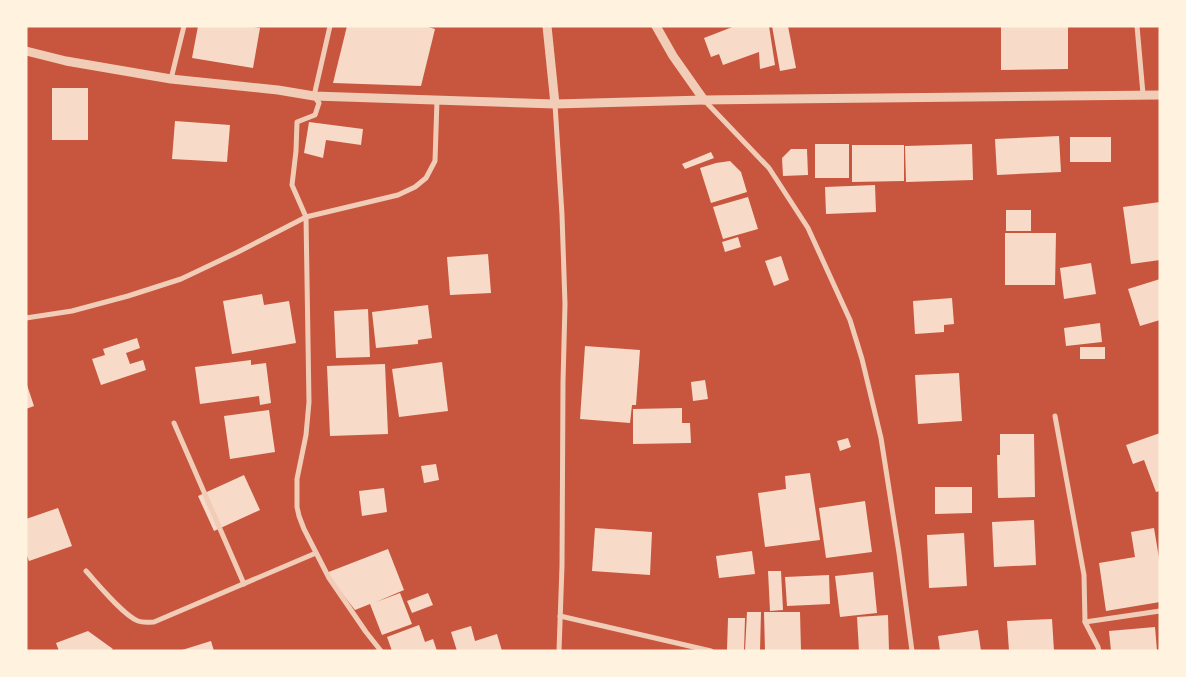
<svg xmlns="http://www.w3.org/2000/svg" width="1186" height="677" viewBox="0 0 1186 677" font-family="'DejaVu Sans',sans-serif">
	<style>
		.building { fill: #f7dbc8 }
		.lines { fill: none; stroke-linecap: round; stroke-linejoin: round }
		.minor { stroke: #f1ccb7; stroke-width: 5 }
		.tertiary { stroke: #f1ccb7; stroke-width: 9 }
	</style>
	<rect width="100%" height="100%" fill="#c8553d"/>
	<g class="building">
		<polygon points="198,26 249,26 260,28 253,68 192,58"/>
		<polygon points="347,26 425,26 435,29 421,86 333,83"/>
		<polygon points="735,26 769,26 775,65 760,69 759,52 723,65 719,54 711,57 704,38"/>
		<polygon points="772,26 788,26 796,68 780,71"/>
		<polygon points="1001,26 1068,26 1068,69 1001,70"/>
		<rect x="52" y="88" width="36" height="52"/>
		<polygon points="175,121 230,125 227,162 172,159"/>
		<polygon points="309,122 363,129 361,145 326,140 323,158 304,153"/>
		<polygon points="1059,136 1061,172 997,175 995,139"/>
		<rect x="1070" y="137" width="41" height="25"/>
		<rect x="815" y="144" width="34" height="34"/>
		<polygon points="972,144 973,180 906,182 905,146"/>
		<polygon points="852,145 904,145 904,181 852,182"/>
		<polygon points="791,149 807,149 808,175 783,176 782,158"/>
		<polygon points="711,152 714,158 685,169 682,164"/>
		<polygon points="730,161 741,172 747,192 711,203 700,168 716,163"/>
		<polygon points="875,185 876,212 826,214 825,187"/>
		<polygon points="748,197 758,229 723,239 713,207"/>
		<polygon points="1160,202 1160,260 1131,264 1123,207"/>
		<rect x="1006" y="210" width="25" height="21"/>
		<polygon points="1005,233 1056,233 1055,285 1005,285"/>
		<polygon points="738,237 741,247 725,252 722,242"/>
		<polygon points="488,254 491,293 450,295 447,257"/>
		<polygon points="781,256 789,280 774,286 765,261"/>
		<polygon points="1091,263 1096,294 1064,299 1060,268"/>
		<polygon points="1160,279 1160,320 1140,326 1128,289"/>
		<polygon points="262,294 264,305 289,301 296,343 232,354 223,301"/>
		<polygon points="952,298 954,324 944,325 944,332 915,334 913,301"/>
		<polygon points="428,305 432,338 418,340 418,344 376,348 372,312"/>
		<polygon points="368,309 370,357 336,358 334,311"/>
		<polygon points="1100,323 1102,342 1066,346 1064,328"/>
		<polygon points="137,338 140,348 126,353 130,364 143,360 146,370 101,385 92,359 105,355 103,349"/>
		<polygon points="585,346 640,350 636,405 632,405 630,423 580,419"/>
		<rect x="1080" y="347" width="25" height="12"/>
		<polygon points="251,360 251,365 266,363 271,403 260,405 259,396 200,404 195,367"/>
		<polygon points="442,362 448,411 399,417 392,369"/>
		<polygon points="385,364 388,434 330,436 327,366"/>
		<polygon points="959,373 962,421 918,424 915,375"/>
		<polygon points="705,380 708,399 693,401 691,382"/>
		<polygon points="26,382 34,406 26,409"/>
		<polygon points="682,408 682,423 690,423 691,443 633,444 633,409"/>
		<polygon points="269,410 275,452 230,459 224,416"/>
		<polygon points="1160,433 1160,491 1156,492 1144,460 1133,464 1126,445"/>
		<polygon points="1000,434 1034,434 1035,497 998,498 997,455 1000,455"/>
		<polygon points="848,438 851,447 840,451 837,441"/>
		<polygon points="436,464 439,480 424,483 421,466"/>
		<polygon points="810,473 820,540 765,547 758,493 786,489 785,476"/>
		<polygon points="244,475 260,510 214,531 198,496"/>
		<polygon points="935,487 972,487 972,513 935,514"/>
		<polygon points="384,488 387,512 362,516 359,491"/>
		<polygon points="865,501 872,552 826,558 819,508"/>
		<polygon points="58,508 72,546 29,561 26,553 26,519"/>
		<polygon points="1034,520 1036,565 994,567 992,522"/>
		<polygon points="595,528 652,532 650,575 592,571"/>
		<polygon points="1154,528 1160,564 1160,602 1106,611 1099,563 1135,557 1131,532"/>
		<polygon points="964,533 967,586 929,588 927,535"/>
		<polygon points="388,549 404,590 376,602 400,593 412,624 382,635 370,604 355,610 326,573"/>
		<polygon points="752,551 755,574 719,578 716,556"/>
		<polygon points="768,571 781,571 783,610 770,611"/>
		<polygon points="873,572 877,613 840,617 835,576"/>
		<polygon points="829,575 830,604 787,606 785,577"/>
		<polygon points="428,593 433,605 412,613 407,601"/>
		<polygon points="747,612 761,612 760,651 745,651"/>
		<polygon points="764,612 800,612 801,651 765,651"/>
		<polygon points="888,615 889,651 859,651 857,617"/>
		<polygon points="728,618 745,618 744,651 727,651"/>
		<polygon points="1052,619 1054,651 1009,651 1007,621"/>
		<polygon points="419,625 425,642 433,639 437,651 392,651 387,637"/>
		<polygon points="471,626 475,641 497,634 502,651 457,651 451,632"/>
		<polygon points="1155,627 1157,651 1111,651 1109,631"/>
		<polygon points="978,630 981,651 940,651 938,636"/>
		<polygon points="88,631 113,649 109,651 59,651 56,643"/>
		<polygon points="211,641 214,651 182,651 182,650"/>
	</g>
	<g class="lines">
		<g class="minor">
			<polyline points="330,26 314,96 319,103 315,115 297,122 296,151 292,185 306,217 309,402 306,435 297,479 297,507 299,516 304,529 329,578 366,632 381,651"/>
			<polyline points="1137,26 1143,94"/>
			<polyline points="171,79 184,26"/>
			<polyline points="704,100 769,168 808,228 850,320 862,359 881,438 899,553 912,651"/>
			<polyline points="555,104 562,215 565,304 563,382 562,566 559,651"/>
			<polyline points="26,318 72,311 128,296 181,279 238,252 306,217 398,195 415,187 426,178 435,161 437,100"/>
			<polyline points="1055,416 1084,575 1085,622 1098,647 1099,651"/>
			<polyline points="174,423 244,584"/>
			<path d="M 86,571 C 97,583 123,615 138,621 C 143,623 148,622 154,622 L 316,553"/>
			<polyline points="560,616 711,651"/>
			<polyline points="1085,622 1160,611"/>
		</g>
		<g class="tertiary">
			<polyline points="547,26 555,104"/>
			<polyline points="656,26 673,56 704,100"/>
			<polyline points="26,51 66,61 171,79 278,90 314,96 555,104 704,100 1160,95"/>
		</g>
	</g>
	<rect width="1186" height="677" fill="none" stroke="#fff3e0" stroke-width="55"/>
</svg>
